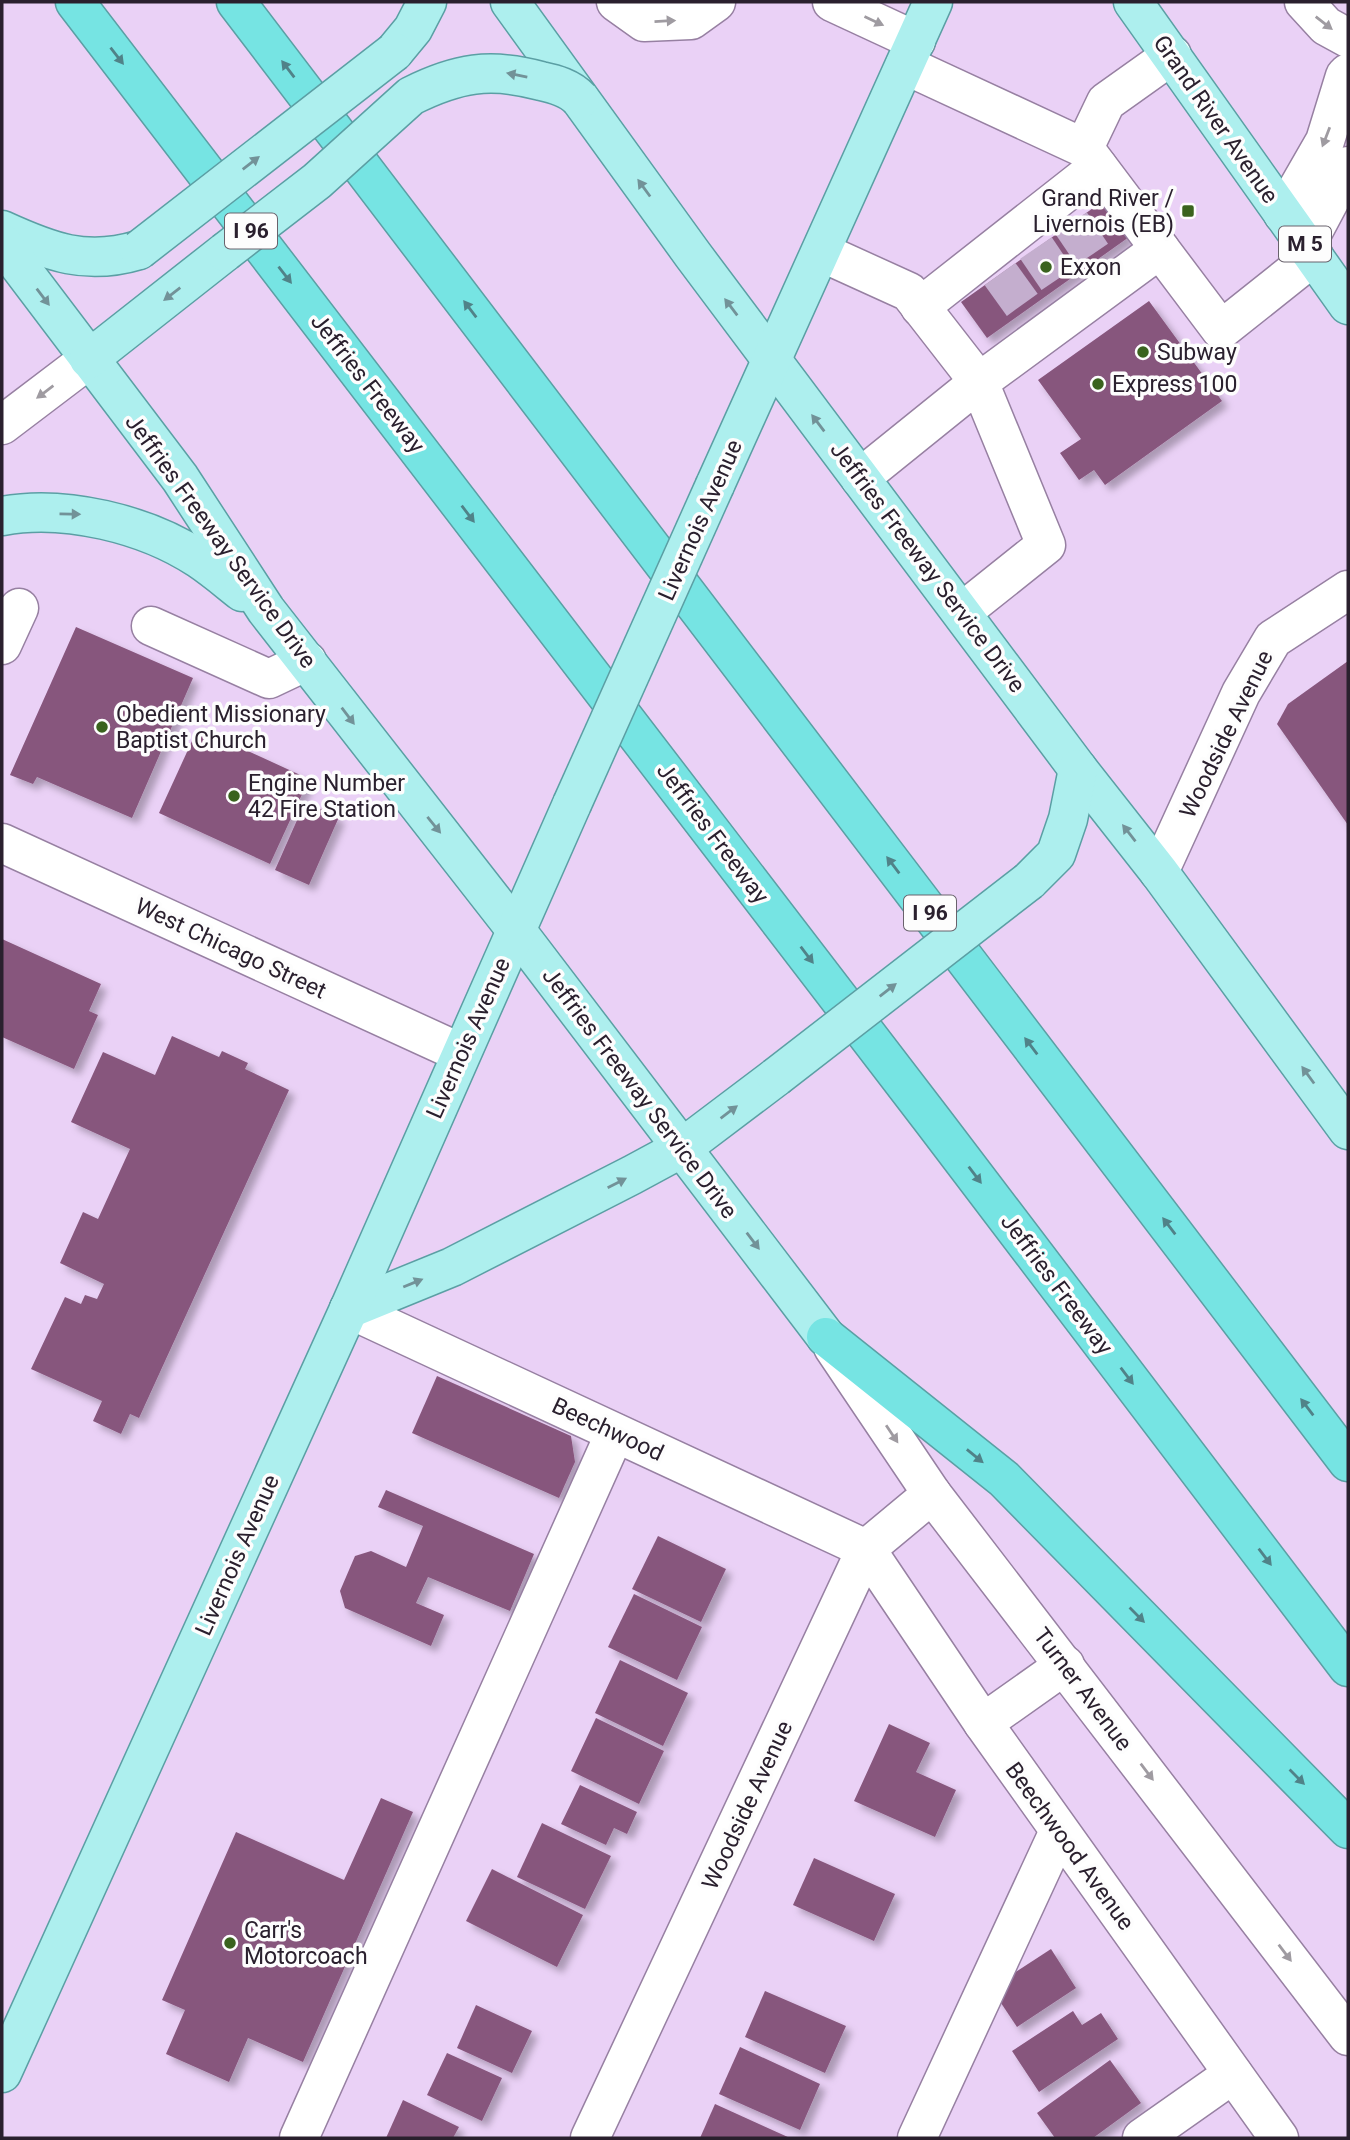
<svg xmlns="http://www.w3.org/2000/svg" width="1350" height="2140" viewBox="0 0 1350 2140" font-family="Roboto,sans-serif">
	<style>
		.building { fill: #87567d; filter: url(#shadow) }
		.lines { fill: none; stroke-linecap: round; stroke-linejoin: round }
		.minor-tunnel { stroke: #c4aece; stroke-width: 38; stroke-dasharray: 38 19; stroke-linecap: butt }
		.minor-casing { stroke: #9780a2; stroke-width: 41 }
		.major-casing { stroke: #5b9fa4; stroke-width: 41 }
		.highway-casing { stroke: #5b9fa4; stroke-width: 41 }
		.minor { stroke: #fff; stroke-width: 38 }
		.major { stroke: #adefee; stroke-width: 38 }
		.highway { stroke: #76e4e3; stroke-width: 38 }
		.major-bridge-casing { stroke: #5b9fa4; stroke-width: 41; stroke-linecap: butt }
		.major-bridge { stroke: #adefee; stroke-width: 38 }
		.oneway { fill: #9f9ba1 }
		.oneway2 { fill: #508288 }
		.oneway3 { fill: #729298 }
		.poi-dot { fill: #3a631e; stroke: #fdfdfd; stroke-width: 2.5 }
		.labels { text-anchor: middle; stroke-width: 7; stroke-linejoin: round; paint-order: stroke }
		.shield { fill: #fdfdfd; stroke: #69626c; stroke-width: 2 }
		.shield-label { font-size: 21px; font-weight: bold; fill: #2a202e }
		.street-label { font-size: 23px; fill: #2a202e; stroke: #fdfdfd }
		.poi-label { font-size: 23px; fill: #2a202e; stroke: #fdfdfd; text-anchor: start }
	</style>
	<defs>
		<filter id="shadow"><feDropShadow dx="6" dy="6" stdDeviation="3.5" flood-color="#0004"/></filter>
	</defs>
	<rect width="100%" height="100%" fill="#ead1f6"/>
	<g class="building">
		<polygon points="1103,201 1129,237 987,338 961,302"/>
		<polygon points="1149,301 1222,401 1105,485 1094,470 1079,480 1060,453 1081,439 1038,380"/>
		<polygon points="76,627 193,678 132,818 37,777 33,784 10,775"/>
		<polygon points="1348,661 1348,825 1277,724 1288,704"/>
		<polygon points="198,728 309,779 270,864 159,813"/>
		<polygon points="305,802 339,817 309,885 275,870"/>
		<polygon points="2,939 101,984 89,1011 98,1015 74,1069 2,1037"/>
		<polygon points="172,1036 219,1057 222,1051 248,1063 245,1069 289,1090 139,1418 130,1414 121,1434 93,1421 102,1401 31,1369 65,1297 81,1304 85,1295 97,1299 104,1284 60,1263 83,1212 98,1219 130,1149 71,1122 103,1052 155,1075"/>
		<polygon points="437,1376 571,1436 575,1462 559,1498 412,1433"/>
		<polygon points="386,1490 534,1554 510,1611 428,1577 416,1603 444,1615 431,1646 345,1608 340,1591 355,1556 371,1551 406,1567 423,1526 378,1507"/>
		<polygon points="658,1536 726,1569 701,1622 632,1589"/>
		<polygon points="634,1594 702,1627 677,1680 608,1647"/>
		<polygon points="620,1660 688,1693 663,1746 595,1713"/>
		<polygon points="596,1718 664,1751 639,1804 571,1771"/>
		<polygon points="889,1724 930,1743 916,1772 956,1790 935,1837 854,1801"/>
		<polygon points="580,1785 637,1812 627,1834 614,1828 606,1845 561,1824"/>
		<polygon points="381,1798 413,1812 303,2062 248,2038 229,2082 166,2054 185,2010 162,2000 236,1832 344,1880"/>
		<polygon points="542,1823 611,1856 585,1909 517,1877"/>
		<polygon points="814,1858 895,1894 874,1941 793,1905"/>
		<polygon points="492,1869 583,1915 557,1967 466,1921"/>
		<polygon points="1051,1949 1076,1988 1017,2027 991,1988"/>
		<polygon points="765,1991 846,2026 825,2073 745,2037"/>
		<polygon points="476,2005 532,2031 512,2073 457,2048"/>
		<polygon points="1073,2011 1082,2025 1101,2013 1118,2039 1039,2092 1012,2051"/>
		<polygon points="740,2047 820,2084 800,2130 719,2094"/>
		<polygon points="447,2053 502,2078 482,2121 427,2095"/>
		<polygon points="1110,2060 1141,2103 1093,2138 1055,2138 1037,2113"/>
		<polygon points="403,2100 459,2127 453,2138 386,2138"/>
		<polygon points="715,2104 790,2138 700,2138"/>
	</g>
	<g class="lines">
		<g class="minor-tunnel">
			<polyline points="1071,223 1096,260"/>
			<polyline points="1036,248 1061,285"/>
			<polyline points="1000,274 1026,310"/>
		</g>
		<defs>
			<g id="minor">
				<polyline points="616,2 644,22 691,20 716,2"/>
				<polyline points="832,2 916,41"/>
				<polyline points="1304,2 1326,26 1348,38"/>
				<polyline points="905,65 1084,148 1221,330 1314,256"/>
				<polyline points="1084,148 1106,102 1172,55"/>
				<polyline points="1283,214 1325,141 1345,76 1348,73"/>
				<polyline points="1306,245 1348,166"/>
				<polyline points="821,252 909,292 979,382 1160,249"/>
				<polyline points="920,307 1098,167"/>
				<polyline points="2,425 89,359"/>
				<polyline points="860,478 979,382 1046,545 962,612"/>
				<polyline points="151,626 269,679 307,661"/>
				<polyline points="2,645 19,608"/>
				<polyline points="2,843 461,1053"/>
				<polyline points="1159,872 1241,693 1273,639 1348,590"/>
				<polyline points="349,1309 866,1549"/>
				<polyline points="833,1347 932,1494 1348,2036"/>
				<polyline points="866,1549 983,1723 1279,2138"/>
				<polyline points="983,1723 1065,1665"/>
				<polyline points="299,2138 615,1433"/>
				<polyline points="590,2138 866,1549 932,1494"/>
				<polyline points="917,2138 1059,1831"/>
				<polyline points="1142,2138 1233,2074"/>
			</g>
			<g id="major">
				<polyline points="510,2 693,255 1078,769 1159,872 1348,1130"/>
				<polyline points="1133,2 1348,305"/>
				<polyline points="394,52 413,29 427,2"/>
				<path d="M 2,230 C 50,252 86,266 139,250"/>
				<polyline points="2,243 180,478 266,610 516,930 826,1337"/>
				<polyline points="89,359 225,252"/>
				<polyline points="715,485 933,2"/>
				<path d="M 2,516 C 64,504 146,524 199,559 C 214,569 228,581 242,592"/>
				<polyline points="1029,881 1056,854 1068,819 1078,769"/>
				<polyline points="349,1309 452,1267 632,1175 682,1148 776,1077"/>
				<polyline points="2,2073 349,1309 572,804"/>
			</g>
			<g id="highway">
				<polyline points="75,2 933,1121 1348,1667"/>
				<polyline points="236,2 1348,1462"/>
				<polyline points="826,1337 1004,1479 1348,1829"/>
			</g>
		</defs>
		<use href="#minor" class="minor-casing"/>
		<use href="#major" class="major-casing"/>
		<use href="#highway" class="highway-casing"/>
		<use href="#minor" class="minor"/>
		<use href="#major" class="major"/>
		<use href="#highway" class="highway"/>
		<defs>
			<g id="major-bridge">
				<polyline points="139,250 394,52"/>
				<path d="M 225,252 L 317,181 L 411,96 C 457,73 490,67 541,81 C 555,84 570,88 580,99"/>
				<polyline points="572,804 715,485"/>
				<polyline points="776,1077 1029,881"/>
			</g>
		</defs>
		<use href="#major-bridge" class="major-bridge-casing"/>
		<use href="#major-bridge" class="major-bridge"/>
	</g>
	<defs><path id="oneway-solid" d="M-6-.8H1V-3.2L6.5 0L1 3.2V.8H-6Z" transform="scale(1.75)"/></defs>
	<g class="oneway">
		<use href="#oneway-solid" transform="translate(665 21) rotate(-3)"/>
		<use href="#oneway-solid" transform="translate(874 21) rotate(25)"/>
		<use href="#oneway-solid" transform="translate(1324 23) rotate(38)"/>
		<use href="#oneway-solid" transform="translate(1326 137) rotate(111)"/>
		<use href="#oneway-solid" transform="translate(45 392) rotate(143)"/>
		<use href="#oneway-solid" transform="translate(892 1434) rotate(56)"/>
		<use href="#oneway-solid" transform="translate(1147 1772) rotate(53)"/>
		<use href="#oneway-solid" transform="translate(1285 1953) rotate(53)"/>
	</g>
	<g class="oneway2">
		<use href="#oneway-solid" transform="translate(117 56) rotate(52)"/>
		<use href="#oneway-solid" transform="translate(288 69) rotate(-127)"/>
		<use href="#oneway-solid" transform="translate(285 275) rotate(52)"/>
		<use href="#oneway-solid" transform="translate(470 309) rotate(-127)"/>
		<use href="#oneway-solid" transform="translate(468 514) rotate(53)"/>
		<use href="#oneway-solid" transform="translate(893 865) rotate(-127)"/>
		<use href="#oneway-solid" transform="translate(807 955) rotate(53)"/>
		<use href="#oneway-solid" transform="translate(1031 1046) rotate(-127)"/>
		<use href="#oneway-solid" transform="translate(975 1175) rotate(53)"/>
		<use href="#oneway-solid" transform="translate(1169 1226) rotate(-127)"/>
		<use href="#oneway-solid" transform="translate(1127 1376) rotate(53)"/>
		<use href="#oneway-solid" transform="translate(1307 1407) rotate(-127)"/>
		<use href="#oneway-solid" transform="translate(975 1456) rotate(39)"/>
		<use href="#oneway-solid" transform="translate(1265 1557) rotate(53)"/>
		<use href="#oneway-solid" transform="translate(1137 1615) rotate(45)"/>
		<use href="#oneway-solid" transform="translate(1297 1777) rotate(45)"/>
	</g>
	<g class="oneway3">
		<use href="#oneway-solid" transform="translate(517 75) rotate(-169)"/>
		<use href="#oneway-solid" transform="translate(251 163) rotate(-38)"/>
		<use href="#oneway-solid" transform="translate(644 188) rotate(-126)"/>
		<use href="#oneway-solid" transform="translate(172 294) rotate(142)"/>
		<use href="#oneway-solid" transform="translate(43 297) rotate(53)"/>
		<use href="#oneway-solid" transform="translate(731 307) rotate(-127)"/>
		<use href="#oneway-solid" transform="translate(818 423) rotate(-127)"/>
		<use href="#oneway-solid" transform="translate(70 514) rotate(1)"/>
		<use href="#oneway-solid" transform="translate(348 716) rotate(53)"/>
		<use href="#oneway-solid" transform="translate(434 825) rotate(51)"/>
		<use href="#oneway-solid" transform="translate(1129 833) rotate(-128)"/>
		<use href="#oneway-solid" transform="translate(888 990) rotate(-38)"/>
		<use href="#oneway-solid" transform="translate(1308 1075) rotate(-126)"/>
		<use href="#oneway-solid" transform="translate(729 1112) rotate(-37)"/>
		<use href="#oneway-solid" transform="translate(617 1183) rotate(-27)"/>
		<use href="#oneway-solid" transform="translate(753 1241) rotate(53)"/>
		<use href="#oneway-solid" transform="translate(413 1283) rotate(-22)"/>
	</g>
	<g class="poi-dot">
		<rect x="1181" y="204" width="14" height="14" rx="3.5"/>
		<circle cx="1046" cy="267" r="7"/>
		<circle cx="1143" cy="352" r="7"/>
		<circle cx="1098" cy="384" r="7"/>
		<circle cx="102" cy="727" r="7"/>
		<circle cx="234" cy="796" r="7"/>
		<circle cx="230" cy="1943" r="7"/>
	</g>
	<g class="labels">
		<g class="shield">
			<rect x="225" y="213.5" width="52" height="35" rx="5"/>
			<rect x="1279" y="226.5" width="52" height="35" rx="5"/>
			<rect x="904" y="895.5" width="52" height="35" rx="5"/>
		</g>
		<g class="shield-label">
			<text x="251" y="238">I 96</text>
			<text x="1305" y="251">M 5</text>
			<text x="930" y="920">I 96</text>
		</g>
		<g class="street-label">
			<text transform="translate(1216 119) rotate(55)" y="8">Grand River Avenue</text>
			<text transform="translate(368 383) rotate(52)" y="8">Jeffries Freeway</text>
			<text transform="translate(700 520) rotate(-66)" y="8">Livernois Avenue</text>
			<text transform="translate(221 541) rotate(54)" y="8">Jeffries Freeway Service Drive</text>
			<text transform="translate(928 567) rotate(53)" y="8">Jeffries Freeway Service Drive</text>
			<text transform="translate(1226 734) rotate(-64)" y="8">Woodside Avenue</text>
			<text transform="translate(713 833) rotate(53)" y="8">Jeffries Freeway</text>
			<text transform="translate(231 948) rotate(25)" y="8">West Chicago Street</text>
			<text transform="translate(468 1038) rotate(-66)" y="8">Livernois Avenue</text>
			<text transform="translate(640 1093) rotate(53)" y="8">Jeffries Freeway Service Drive</text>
			<text transform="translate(1057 1284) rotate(53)" y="8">Jeffries Freeway</text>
			<text transform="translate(608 1429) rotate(25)" y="8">Beechwood</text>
			<text transform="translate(237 1555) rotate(-66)" y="8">Livernois Avenue</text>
			<text transform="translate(1083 1689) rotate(53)" y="8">Turner Avenue</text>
			<text transform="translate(747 1805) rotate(-65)" y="8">Woodside Avenue</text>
			<text transform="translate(1070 1846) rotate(54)" y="8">Beechwood Avenue</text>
		</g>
		<g class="poi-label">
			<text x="1174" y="206" text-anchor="end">Grand River /<tspan x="1174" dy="26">Livernois (EB)</tspan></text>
			<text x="1060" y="275">Exxon</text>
			<text x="1157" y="360">Subway</text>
			<text x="1112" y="392">Express 100</text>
			<text x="116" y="722">Obedient Missionary<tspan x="116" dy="26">Baptist Church</tspan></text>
			<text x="248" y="791">Engine Number<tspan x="248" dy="26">42 Fire Station</tspan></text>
			<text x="244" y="1938">Carr's<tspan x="244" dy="26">Motorcoach</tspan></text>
		</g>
	</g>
	<rect width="1350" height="2140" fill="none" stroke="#2a202e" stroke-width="7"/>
</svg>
